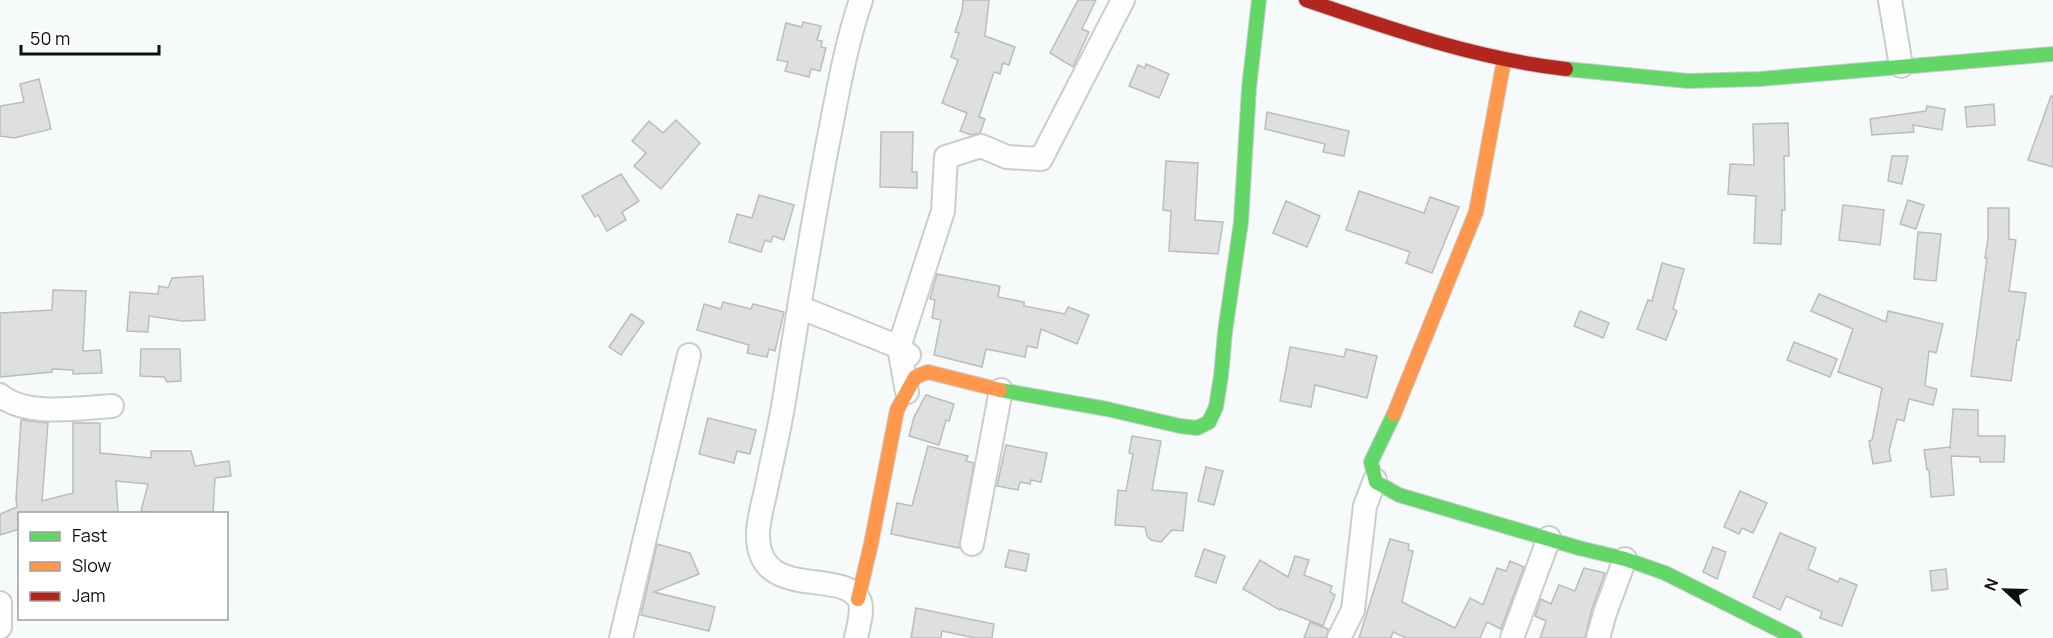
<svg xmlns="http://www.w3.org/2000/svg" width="2053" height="638" viewBox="0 0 2053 638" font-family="Manrope,sans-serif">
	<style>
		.building { fill: #dedfe0; stroke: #bcbcbd; stroke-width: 1.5 }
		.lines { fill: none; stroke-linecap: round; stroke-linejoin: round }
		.street-casing { stroke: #cacdce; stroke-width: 26 }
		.fast-casing { stroke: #cacdce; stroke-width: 16 }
		.slow-casing { stroke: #cacdce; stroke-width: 16 }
		.jam-casing { stroke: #cacdce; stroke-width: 16 }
		.street { stroke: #fefefe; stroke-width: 22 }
		.fast { stroke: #63d668; stroke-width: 14 }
		.slow { stroke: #ff974d; stroke-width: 14 }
		.jam { stroke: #b3261e; stroke-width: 14 }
	</style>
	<rect width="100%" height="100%" fill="#f6fafb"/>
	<g class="building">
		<polygon points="963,0 989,0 985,36 1015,47 1009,65 1003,63 1000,74 994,72 979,117 985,119 980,133 971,135 960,131 967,113 942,103 958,60 951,57 959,33 955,32 962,11"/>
		<polygon points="1078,0 1096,0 1082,29 1089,32 1073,67 1050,53"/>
		<polygon points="803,22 821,26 817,40 822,41 821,47 826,48 820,71 811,69 809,77 785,71 788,62 777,60 786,23 802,27"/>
		<polygon points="1146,64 1169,74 1159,98 1129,86 1138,65 1145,68"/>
		<polygon points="39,79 51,129 14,138 0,136 0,106 24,102 20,84"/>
		<polygon points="2051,96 2053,96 2053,167 2028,160"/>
		<polygon points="1994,104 1995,125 1967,127 1965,107"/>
		<polygon points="1927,106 1945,109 1942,130 1913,125 1914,132 1872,135 1870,119 1926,111"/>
		<polygon points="1267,112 1349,131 1344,156 1323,152 1325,144 1265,129"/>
		<polygon points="676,120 700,143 661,189 634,166 646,153 632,141 649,121 663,133"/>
		<polygon points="1788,123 1789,156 1784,156 1785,210 1782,210 1781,244 1754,243 1756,196 1728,194 1730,164 1754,165 1753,124"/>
		<polygon points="881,132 913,132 912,172 917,172 917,188 880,187"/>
		<polygon points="1892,156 1908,156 1902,184 1888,181"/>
		<polygon points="1166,161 1198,163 1195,220 1223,222 1218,254 1169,251 1171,211 1163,210"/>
		<polygon points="621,174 639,201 622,212 626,220 607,231 598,215 595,217 582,196"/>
		<polygon points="1359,191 1424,213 1430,197 1459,207 1432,273 1406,263 1410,252 1346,230"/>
		<polygon points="759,195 794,205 784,240 773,236 771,242 765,240 761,252 729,242 737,214 752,218"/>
		<polygon points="1908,200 1924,205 1916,229 1900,224"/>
		<polygon points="1286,201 1320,216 1307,247 1273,233"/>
		<polygon points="1843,205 1884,210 1880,245 1839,240"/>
		<polygon points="1988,208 2009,208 2009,239 2016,240 2009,291 2026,293 2019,340 2017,340 2011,381 1971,376 1987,258 1985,258 1988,238"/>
		<polygon points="1918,232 1941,234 1936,281 1914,279"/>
		<polygon points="1662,263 1684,269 1673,309 1677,311 1666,340 1637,329 1648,300 1652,301"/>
		<polygon points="937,274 1000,286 998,297 1024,302 1024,306 1065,314 1068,307 1089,315 1077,344 1041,329 1037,348 1027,346 1025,357 986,349 982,367 934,355 941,320 932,318 935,300 930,299"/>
		<polygon points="203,276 205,320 182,321 149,316 148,332 127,331 130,292 158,294 159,286 168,288 172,278"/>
		<polygon points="53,290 86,291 83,351 100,350 102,373 73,374 73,370 52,369 52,372 0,377 0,313 52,310"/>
		<polygon points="1819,294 1886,322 1888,311 1943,324 1936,353 1929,351 1925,386 1937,389 1933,405 1909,399 1904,421 1897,419 1889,451 1891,461 1873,464 1869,441 1872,440 1882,388 1838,372 1853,329 1811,311"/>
		<polygon points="723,302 751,309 753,304 784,312 775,351 769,349 767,357 747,353 749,345 697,330 704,304 721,309"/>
		<polygon points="1580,311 1609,323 1603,338 1574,326"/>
		<polygon points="631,314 644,322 621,355 609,347"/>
		<polygon points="1794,342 1837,359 1830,377 1787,360"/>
		<polygon points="1290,347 1344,357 1346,349 1377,356 1367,398 1315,385 1311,407 1280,401"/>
		<polygon points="141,349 180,349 181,381 167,382 164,377 140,376"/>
		<polygon points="926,395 954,404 949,421 946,420 939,445 909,436 914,417"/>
		<polygon points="1953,409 1978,410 1978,436 2005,436 2004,462 1980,462 1980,457 1951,456 1954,495 1931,497 1929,470 1927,470 1924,450 1950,447 1950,449"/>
		<polygon points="708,418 756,430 750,454 737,451 734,463 699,454"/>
		<polygon points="21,420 48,423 42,501 73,493 73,423 100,423 100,453 151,458 151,451 191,451 195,466 229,461 231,476 215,478 213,513 149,513 141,511 148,484 116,481 118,513 20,513 20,529 0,535 0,514 17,507 16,499"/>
		<polygon points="1132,436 1161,441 1152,490 1187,493 1183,531 1172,530 1161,542 1151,540 1147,536 1145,527 1115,525 1118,490 1126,491 1133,454 1129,453"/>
		<polygon points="1006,445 1047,453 1041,482 1031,480 1030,484 1020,482 1018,490 997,486"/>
		<polygon points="928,446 968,456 966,461 974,463 959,548 891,534 897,503 912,506"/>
		<polygon points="1206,467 1223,471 1214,505 1198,501"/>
		<polygon points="1740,491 1767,503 1753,533 1742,528 1739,534 1724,527"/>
		<polygon points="1780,533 1816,548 1808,569 1838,582 1840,578 1857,585 1842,626 1820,618 1822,612 1786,596 1780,610 1753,597"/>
		<polygon points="1390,539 1409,544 1408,550 1413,551 1402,602 1455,628 1470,598 1483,605 1497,568 1506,571 1510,561 1524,567 1501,629 1487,622 1480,638 1406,638 1393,632 1391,638 1359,638"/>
		<polygon points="657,544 690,553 699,574 654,592 715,607 709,631 641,615"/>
		<polygon points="1713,547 1726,552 1717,579 1703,572"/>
		<polygon points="1204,549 1225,556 1216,583 1195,576"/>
		<polygon points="1009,550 1029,554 1026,571 1005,567"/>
		<polygon points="1295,556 1309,560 1304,575 1332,586 1330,592 1335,595 1323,626 1281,609 1280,610 1243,589 1260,560 1288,577"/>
		<polygon points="1584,568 1605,573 1592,609 1585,638 1540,638 1546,621 1535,616 1541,599 1551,604 1559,585 1575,591"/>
		<polygon points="1946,569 1948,589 1932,591 1930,571"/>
		<polygon points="916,608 994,624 992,638 975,638 942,631 941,638 911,638"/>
		<polygon points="1310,622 1328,629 1326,638 1304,638"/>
	</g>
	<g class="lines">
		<defs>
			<g id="street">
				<polyline points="1890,0 1901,66"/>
				<polyline points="799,307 899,347 909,355"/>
				<polyline points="907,392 899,347 943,211 946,157 981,146 1007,157 1041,159 1123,0"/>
				<path d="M 0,395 C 25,417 80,408 112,406"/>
				<polyline points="972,544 1001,390"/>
				<polyline points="0,603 0,627"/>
				<polyline points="621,638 689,355"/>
				<path d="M 856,638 C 858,628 863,612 860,602 C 846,566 757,604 758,534 C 758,520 763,504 766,490 C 772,460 779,431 784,401 C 798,313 812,224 829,137 C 838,91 846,44 861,0"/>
				<polyline points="1339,638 1353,610 1365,506 1375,480"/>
				<polyline points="1512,638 1549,538"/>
				<polyline points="1598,638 1605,613 1625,559"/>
			</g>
			<g id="fast">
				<polyline points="1566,69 1688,81 1759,79 2053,54"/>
				<polyline points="1000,390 1107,409 1180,426 1197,428 1209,422 1216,407 1221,376 1225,332 1241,222 1249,88 1259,0"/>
				<polyline points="1394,414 1371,462 1376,482 1399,495 1579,548 1625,559 1665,573 1795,638"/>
			</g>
			<g id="slow">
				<polyline points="1394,414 1476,212 1504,60"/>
				<polyline points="858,599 871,544 897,410 915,377 928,372 1000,390"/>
			</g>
			<path id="jam" d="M 1306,0 C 1391,29 1477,59 1566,69"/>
		</defs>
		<use href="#street" class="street-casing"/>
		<use href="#fast" class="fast-casing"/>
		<use href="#slow" class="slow-casing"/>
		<use href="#jam" class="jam-casing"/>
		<use href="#street" class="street"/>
		<use href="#fast" class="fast"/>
		<use href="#slow" class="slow"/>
		<use href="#jam" class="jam"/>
	</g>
	<rect x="18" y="512" width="210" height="108" fill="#ffffff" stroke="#9e9f9f" stroke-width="1.5"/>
	<rect x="30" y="532" width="30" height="9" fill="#63d668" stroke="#9e9f9f" stroke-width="1.5"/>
	<text x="72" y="542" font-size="18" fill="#0d0f10">Fast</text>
	<rect x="30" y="562" width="30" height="9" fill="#ff974d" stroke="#9e9f9f" stroke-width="1.5"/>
	<text x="72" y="572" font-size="18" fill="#0d0f10">Slow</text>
	<rect x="30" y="592" width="30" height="9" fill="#b3261e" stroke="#9e9f9f" stroke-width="1.5"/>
	<text x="72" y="602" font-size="18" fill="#0d0f10">Jam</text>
	<g transform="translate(2005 590) rotate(292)" stroke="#ffffff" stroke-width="4.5" paint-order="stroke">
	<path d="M0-4.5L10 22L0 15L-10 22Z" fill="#0d0f10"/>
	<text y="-9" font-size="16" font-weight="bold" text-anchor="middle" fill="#0d0f10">N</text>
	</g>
	<path d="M21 45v9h138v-9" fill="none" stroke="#0d0f10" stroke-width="3"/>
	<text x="30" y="45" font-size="18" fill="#0d0f10" stroke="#ffffff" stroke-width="4.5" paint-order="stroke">50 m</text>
</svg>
